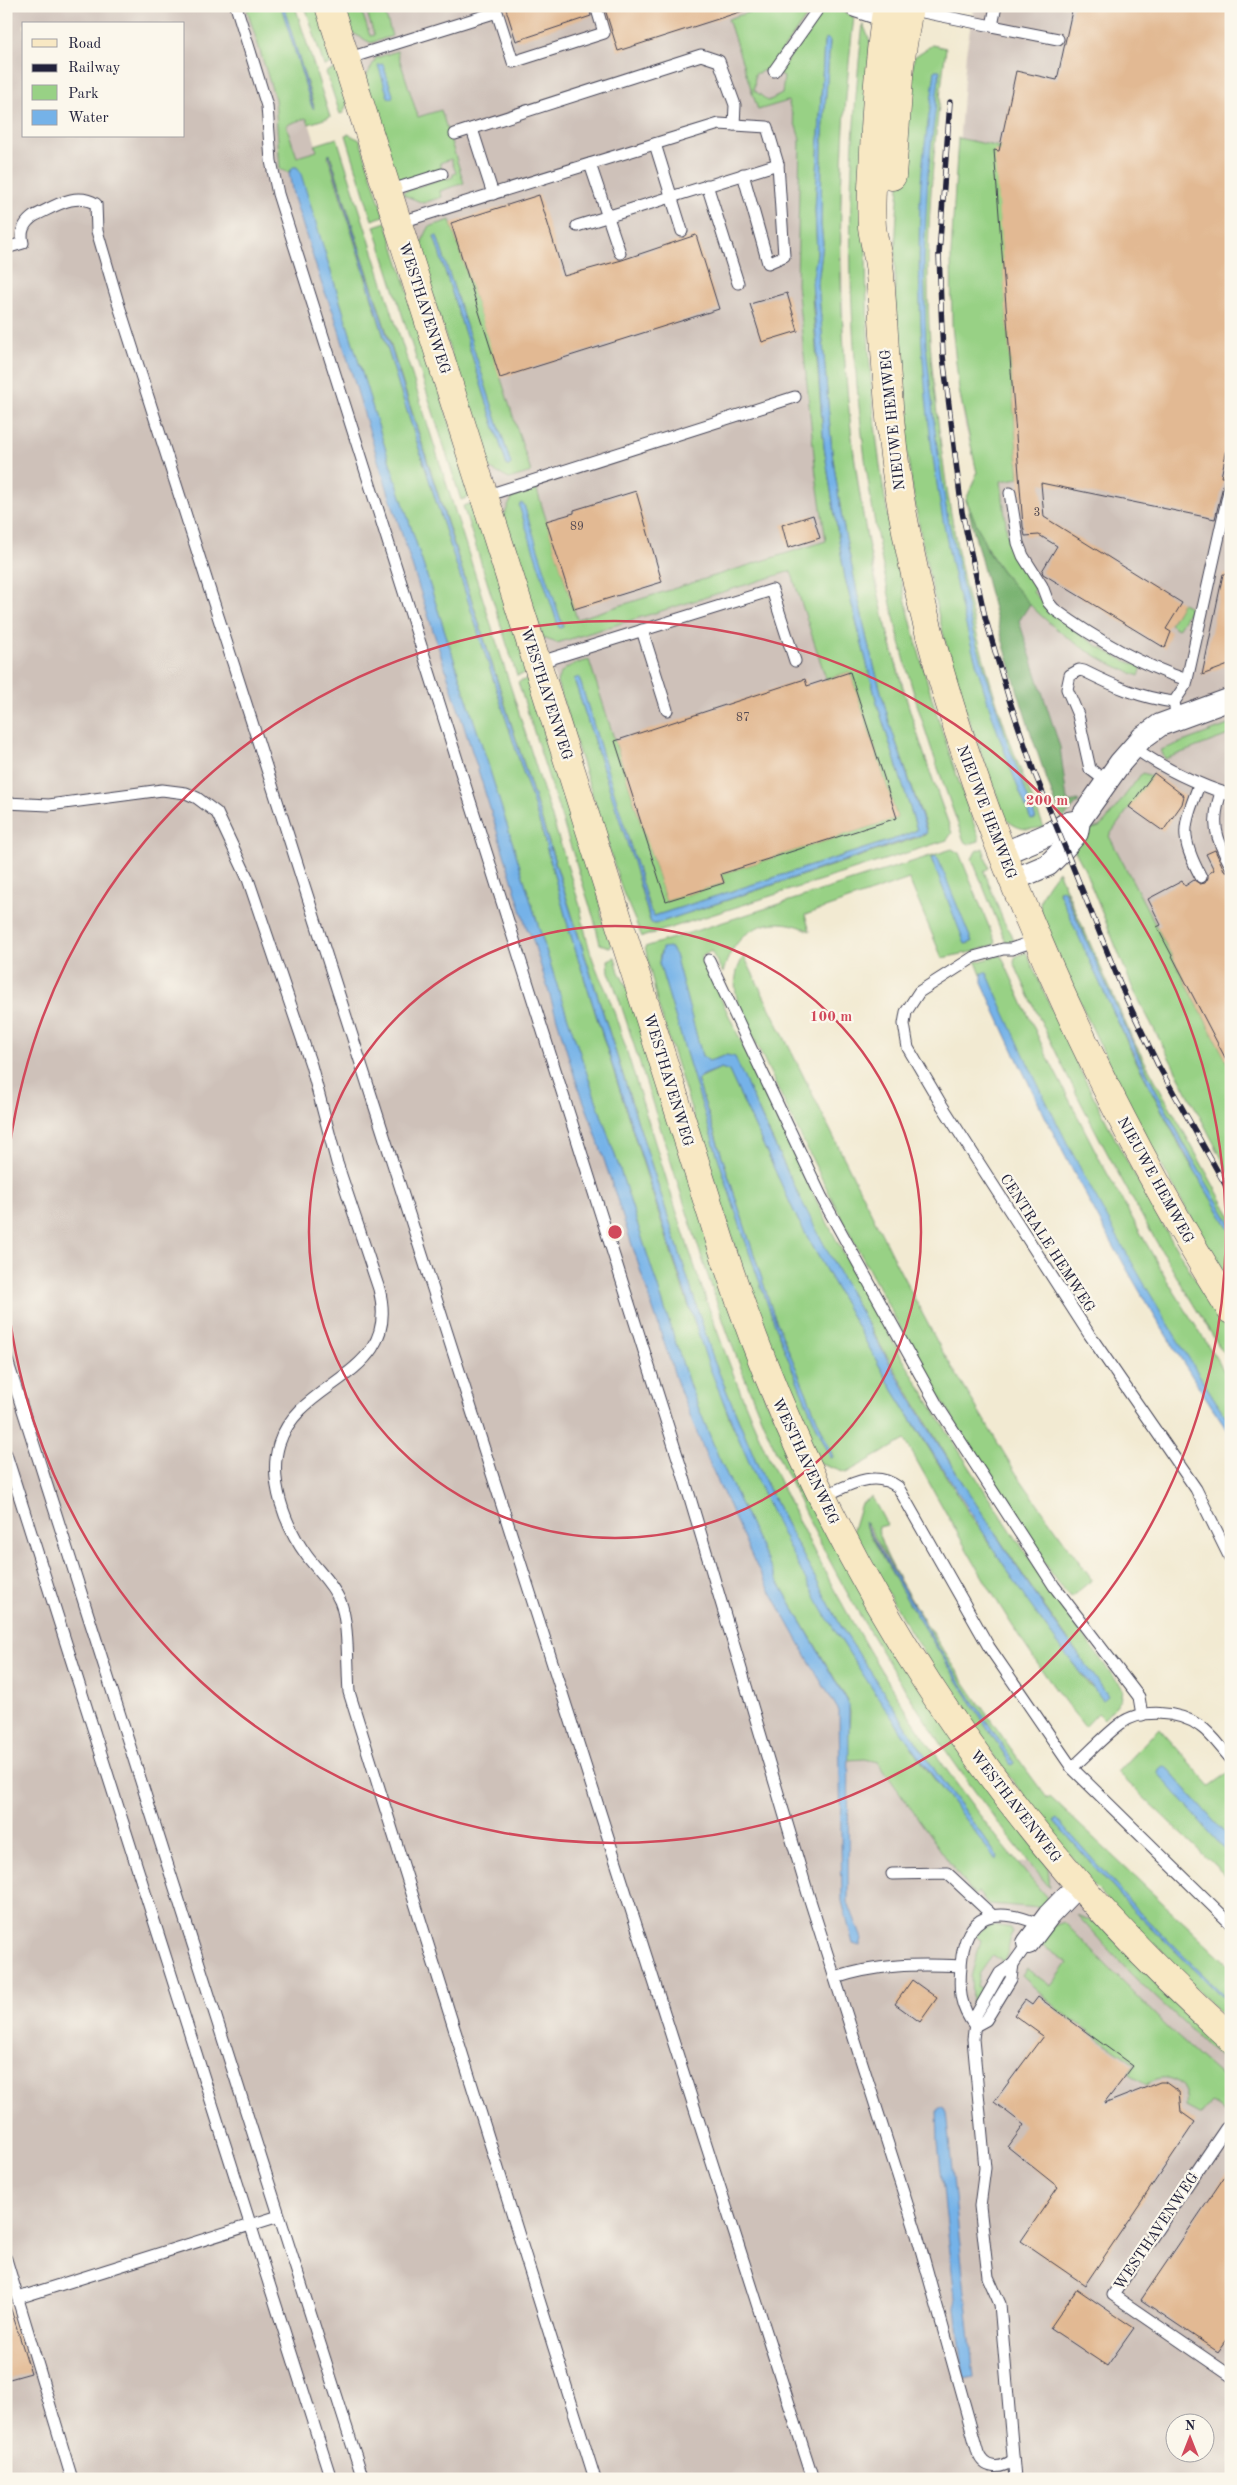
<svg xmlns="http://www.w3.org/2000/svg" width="1237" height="2485" viewBox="0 0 1237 2485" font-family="'Old Standard TT',serif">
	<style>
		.industrial { fill: #cec1b9; fill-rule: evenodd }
		.green { fill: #98d185; stroke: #5d7a60; fill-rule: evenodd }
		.forest { fill: #7ab372; stroke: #4e6a56 }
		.water { fill: #75b2e8; stroke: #4c6a92 }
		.building { fill: #e2b993 }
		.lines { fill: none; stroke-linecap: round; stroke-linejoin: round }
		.lane-casing { stroke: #414052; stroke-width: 13 }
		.street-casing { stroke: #414052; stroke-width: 24 }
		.secondary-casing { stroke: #414052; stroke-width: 29 }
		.lane { stroke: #fff; stroke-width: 11 }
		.street { stroke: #fff; stroke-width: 22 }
		.secondary { stroke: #f8e8c3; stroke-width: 28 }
		.rail-casing { stroke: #22223b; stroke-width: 5.5 }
		.rail { stroke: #fbf7ec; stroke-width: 4; stroke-dasharray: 11; stroke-linecap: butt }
		.ring { fill: none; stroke: #d1495b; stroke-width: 2.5 }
		.labels { text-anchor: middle; stroke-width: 4.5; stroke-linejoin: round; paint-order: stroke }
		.number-label { font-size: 12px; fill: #524851 }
		.street-label { font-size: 15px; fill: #22223b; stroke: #fbf7ec }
		.centre { fill: #d1495b; stroke: #fbf7ec; stroke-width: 2.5 }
		.ring-label { font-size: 15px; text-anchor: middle; font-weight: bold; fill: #d1495b; stroke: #fbf7ec; stroke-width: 4.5; stroke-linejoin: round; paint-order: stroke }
	</style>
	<rect width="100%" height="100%" fill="#fbf7ec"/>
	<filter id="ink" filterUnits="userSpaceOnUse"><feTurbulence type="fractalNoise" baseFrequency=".02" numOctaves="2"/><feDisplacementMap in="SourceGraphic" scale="10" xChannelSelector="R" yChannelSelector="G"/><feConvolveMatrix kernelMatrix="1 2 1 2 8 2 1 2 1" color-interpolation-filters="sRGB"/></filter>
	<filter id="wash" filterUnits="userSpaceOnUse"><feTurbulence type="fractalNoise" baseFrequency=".0096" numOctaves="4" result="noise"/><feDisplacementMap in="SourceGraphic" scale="20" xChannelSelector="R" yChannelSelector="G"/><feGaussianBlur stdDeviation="1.12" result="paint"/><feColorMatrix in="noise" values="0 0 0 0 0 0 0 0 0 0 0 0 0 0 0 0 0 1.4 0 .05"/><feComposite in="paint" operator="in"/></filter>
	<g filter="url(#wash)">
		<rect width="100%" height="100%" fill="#f2ead2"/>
		<g class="industrial">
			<path d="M 6,6 L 272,6 L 667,1252 L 764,1503 L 994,1869 L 1042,1858 L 1188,2013 L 1231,2051 L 1231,2479 L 6,2479 ZM 24,24 L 184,24 L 184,136 L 24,136 ZM 1174,2422 L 1204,2422 L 1204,2452 L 1174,2452 Z"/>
			<polygon points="340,6 854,6 845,99 841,217 844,347 850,423 864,518 884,617 913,720 952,833 947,840 642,937 622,890"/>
			<polygon points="974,6 1231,6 1231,1176 1133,989 1084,868 1074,849 1066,816 1079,801 1071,803 1067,800 1060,747 1027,650 965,426 959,390 952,326 951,254 966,53"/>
		</g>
		<g class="green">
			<path d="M 246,6 L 281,6 L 312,107 L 314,106 L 311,96 L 283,6 L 295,6 L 330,117 L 309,124 L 306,118 L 286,125 L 297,157 L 317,151 L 315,145 L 337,138 L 580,906 C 584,928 588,949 597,970 C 600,979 605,987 608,995 C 623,1035 634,1077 647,1117 C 675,1207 703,1298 738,1386 C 813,1571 916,1747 1047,1898 L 1042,1908 L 988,1904 L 978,1892 L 976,1895 L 969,1890 L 878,1762 L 865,1759 L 847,1760 L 850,1712 L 847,1700 L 771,1569 L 718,1456 L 690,1387 L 620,1170 L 560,995 L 486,758 L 381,435 L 324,249 L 310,209 L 289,171 L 289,173 L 280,169 L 275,99 ZM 330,154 L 714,1361 L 758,1466 L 785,1522 L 843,1630 L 936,1772 L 998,1857 L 996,1859 L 925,1767 L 837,1634 L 786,1539 L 730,1420 L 683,1290 L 570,933 L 542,831 L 398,383 L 328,156 Z"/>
			<polygon points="305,6 318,6 335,62 324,66"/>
			<polygon points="340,6 360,6 370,36 374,35 365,6 383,6 392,36 371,43 349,31"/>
			<path d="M 768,6 L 814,6 L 770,68 L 755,74 L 754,90 L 768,101 L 782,94 L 784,77 L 778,73 L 821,13 L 829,6 L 854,17 C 830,216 837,423 884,618 C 902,691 926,763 952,833 L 947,840 L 642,937 L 622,890 L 557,682 C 561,666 575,664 589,660 L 666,901 L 724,883 L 721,874 L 897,818 L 850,672 L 826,679 L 791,571 L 557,643 L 543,638 L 503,517 L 514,494 L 536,487 L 577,619 L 826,541 L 816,475 L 797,284 L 800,139 L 788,101 L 758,110 L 728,19 ZM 830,41 L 822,148 L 821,225 L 823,243 L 818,283 L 832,452 L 842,519 L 867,640 L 890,725 L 927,830 L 925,835 L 655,924 L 650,921 L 631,855 L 574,679 L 579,678 L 650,910 L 654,916 L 901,837 L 917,830 L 877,703 L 845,578 L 824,447 L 812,298 L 817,253 L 815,211 L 824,42 ZM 520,504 L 563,627 L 559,628 Z"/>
			<path d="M 863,24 L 870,41 C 867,158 862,275 872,392 C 884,546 926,694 979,838 L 979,841 L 969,844 L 964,841 C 942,780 920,720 904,658 C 850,451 838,237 863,24 Z"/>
			<path d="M 932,45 L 946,48 C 936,127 927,206 928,287 C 928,335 933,382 939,430 C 955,567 988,700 1044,827 C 1028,831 1017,830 1005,818 C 991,777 974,738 961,697 C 919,557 893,410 895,263 C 896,194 905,126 914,57 Z"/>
			<polygon points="397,51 418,117 441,110 464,183 440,191 442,197 423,203 404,195 403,192 446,177 447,179 453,177 453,174 456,173 451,159 440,163 442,170 401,181 396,179 364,81 376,58"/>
			<polygon points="337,68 348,102 343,113 340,114 326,72"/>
			<polygon points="348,134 360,140 384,216 372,220 346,135"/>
			<path d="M 958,138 L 1231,196 L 1231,200 L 995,150 L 1019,478 L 1001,481 L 1007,533 L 1019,565 L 1035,588 L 1033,592 C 1063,624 1100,653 1142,667 L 1139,676 C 1077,653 1024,609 990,553 C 980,537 974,518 966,500 L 977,473 L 959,390 L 952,326 L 951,254 Z"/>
			<path d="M 450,220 L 531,472 L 509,479 L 487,467 L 418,250 L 429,227 ZM 437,236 L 511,464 L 509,466 L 507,466 L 435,239 L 434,237 Z"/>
			<polygon points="386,222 473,496 461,500 374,226"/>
			<polygon points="475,502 529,672 517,676 463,506"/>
			<polygon points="1182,603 1191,608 1178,629 1170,624"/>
			<polygon points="531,678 598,889 602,918 612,946 609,947 600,944 594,919 518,682"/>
			<polygon points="1231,724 1231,734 1165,759 1161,750"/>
			<polygon points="1142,773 1152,776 1109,836 1231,1069 1231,1176 1133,989 1084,868 1074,849 1086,831 1099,827 1105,822"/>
			<polygon points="983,848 989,868 984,871 1003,920 1014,940 1006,943 972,859 976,851"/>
			<path d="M 952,849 L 959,853 L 996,944 L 972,952 L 942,958 L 909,879 L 805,915 L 810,931 C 769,911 734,930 723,973 L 711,951 L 701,957 C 759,1076 810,1198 876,1313 C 951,1443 1033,1569 1123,1690 L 1121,1700 L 1104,1719 L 1098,1713 L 1085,1727 C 1013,1640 961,1538 905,1440 L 846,1473 L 818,1463 L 765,1341 L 658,1005 L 645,947 ZM 935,856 L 972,942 L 966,944 L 931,858 ZM 660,953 L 675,955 L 702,1056 L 709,1061 L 727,1055 L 743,1077 L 807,1213 L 848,1290 L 917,1407 L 970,1495 L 1037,1596 L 1108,1696 L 1089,1685 L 1042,1622 L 967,1510 L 894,1392 L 798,1220 L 729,1071 L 721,1068 L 697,1079 L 773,1313 L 833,1457 L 831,1458 C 757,1300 710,1130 659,963 Z"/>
			<path d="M 1058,871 L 1133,1040 L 1231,1217 L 1231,1225 C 1166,1119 1114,1006 1066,892 L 1060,890 L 1059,892 L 1132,1053 L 1183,1152 L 1231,1232 L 1231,1283 C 1170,1187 1117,1085 1071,982 C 1062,962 1043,928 1040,908 C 1039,894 1050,882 1058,871 Z"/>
			<path d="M 1026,952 L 1073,1056 L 1121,1150 L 1166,1231 L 1231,1337 L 1231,1365 C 1149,1236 1077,1103 1014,963 L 1015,957 Z"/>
			<path d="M 1001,955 L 1045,1052 L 1101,1162 L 1165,1277 L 1231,1382 L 1231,1425 C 1138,1282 1050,1132 987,973 L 981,975 L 976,962 Z"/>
			<path d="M 744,956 L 898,1267 L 941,1349 L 1016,1473 L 1092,1580 L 1071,1597 C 1057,1588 1030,1539 1019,1523 C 910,1359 821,1184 739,1006 C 733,987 734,972 744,956 Z"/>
			<path d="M 615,957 L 619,972 L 631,995 L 767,1403 L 1048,1867 L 1050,1888 C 913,1722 802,1536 728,1334 C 699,1253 674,1171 648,1089 C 635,1050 624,1010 609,972 L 608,960 Z"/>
			<path d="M 872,1497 L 887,1525 L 879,1527 C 869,1554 1024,1768 1048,1799 L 1050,1797 L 1231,1967 L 1231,2002 L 1141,1914 L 1057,1820 L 1054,1821 L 1132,1909 L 1231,2005 L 1231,2024 L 1092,1884 L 955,1706 L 852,1533 L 861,1503 ZM 866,1522 L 936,1644 L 1014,1763 L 1011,1765 L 914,1612 L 864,1524 Z"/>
			<polygon points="1159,1728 1210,1786 1231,1771 1231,1841 1169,1770 1163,1766 1158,1771 1231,1857 1231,1881 1117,1772"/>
			<polygon points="1077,1915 1100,1925 1231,2051 1231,2068 1131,1974"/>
			<path d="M 1064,1922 L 1169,2029 L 1231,2085 L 1231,2117 L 1211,2103 L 1201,2115 L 1186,2107 C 1190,2081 1165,2069 1146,2085 L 1129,2074 L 1135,2064 L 1059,2010 L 1022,1976 L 1027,1969 L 1051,1986 L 1068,1963 L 1040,1944 L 1053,1926 Z"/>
			<path d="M 993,1925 L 1011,1928 L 1013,1933 C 1007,1943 1010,1953 1003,1962 L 993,1955 L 980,1973 L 977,1986 L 983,1989 L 972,2006 L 971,1977 L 981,1940 L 975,1936 L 983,1929 Z"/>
		</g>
		<path class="forest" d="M 966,500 L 988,551 L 1006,577 L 1030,604 L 1019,621 L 1060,747 L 1067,800 L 1071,803 L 1077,800 L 1079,801 L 1062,820 C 1021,715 993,609 966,500 Z"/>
		<g class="water">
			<polygon points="281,6 283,6 286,14 314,109 312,107"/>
			<polygon points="827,38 830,41 822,148 821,225 823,243 818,283 832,452 842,519 867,640 890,725 927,833 655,924 651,923 631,855 574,679 579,677 650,910 654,916 901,837 917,830 877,703 845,578 824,447 812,282 817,253 815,211 824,42"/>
			<polygon points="383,64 393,95 392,98 388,97 378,65"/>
			<path d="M 935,70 L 940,70 L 928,173 L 924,260 L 926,345 L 936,439 L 947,514 L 973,633 L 1009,747 L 1036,819 L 1031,820 C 950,626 913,413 920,203 C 921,158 930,115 935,70 Z"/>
			<path d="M 329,154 L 714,1361 L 758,1466 L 785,1522 L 843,1630 L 936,1772 L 998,1857 L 996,1860 C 939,1787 886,1712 837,1634 C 784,1548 744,1454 707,1361 L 570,933 L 542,831 L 398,383 Z"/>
			<polygon points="293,167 297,167 300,171 381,435 486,758 560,995 620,1170 690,1387 718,1456 771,1569 849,1705 848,1902 862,1939 860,1946 853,1944 842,1901 839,1711 817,1675 756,1565 708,1460 679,1388 592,1123 575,1078 532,937 527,929 480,776 378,460 334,314 322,285 293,195 289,173"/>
			<polygon points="434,236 437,236 511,464 509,466 507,466"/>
			<polygon points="521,503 524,505 563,627 559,628 519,506"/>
			<polygon points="936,856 939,861 972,942 965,944 931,858"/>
			<path d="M 1063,889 L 1139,1057 L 1184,1144 L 1231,1225 L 1231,1232 C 1164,1123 1110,1009 1059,892 Z"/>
			<path d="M 670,947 L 675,955 L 702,1056 L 709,1061 L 727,1055 L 735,1057 C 800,1210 881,1356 971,1496 C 1002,1544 1032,1592 1066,1638 C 1080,1657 1095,1676 1108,1696 L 1103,1700 L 1063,1651 L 1025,1598 L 894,1392 L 798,1220 L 729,1071 L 721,1068 L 701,1076 L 697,1080 L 773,1313 L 833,1457 L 831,1458 C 757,1300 710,1131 659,963 L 662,948 Z"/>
			<path d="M 982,973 L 987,973 C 1056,1133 1136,1278 1231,1425 L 1231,1435 C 1133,1292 1052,1140 982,982 Z"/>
			<polygon points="864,1522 936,1644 1014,1763 1011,1765 914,1612"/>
			<polygon points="1163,1766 1169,1770 1231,1841 1231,1857 1158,1773 1159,1769"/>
			<polygon points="1057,1819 1141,1914 1231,2002 1231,2005 1132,1909 1054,1821"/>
			<polygon points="943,2106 946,2112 974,2378 964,2380 938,2143 937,2110"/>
		</g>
		<g id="blocks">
			<g class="building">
				<polygon points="505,6 589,6 591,16 516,41"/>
				<polygon points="604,6 746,6 746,10 618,51"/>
				<polygon points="1073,6 1231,6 1231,430 1221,477 1225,477 1215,519 1041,483 1044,517 1182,603 1166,629 1171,632 1165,648 1043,574 1042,571 1057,546 1039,535 1025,536 1023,526 994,150 999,151 1016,71 1057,80"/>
				<polygon points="539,195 564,276 622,260 696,235 719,309 500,378 451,223"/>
				<polygon points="787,293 798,331 762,342 750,304"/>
				<polygon points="636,491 662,582 574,609 546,521 574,513 574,510"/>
				<polygon points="813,515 820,538 788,548 782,525"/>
				<polygon points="1223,574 1231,575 1231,664 1202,675"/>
				<polygon points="850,672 897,818 721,874 724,883 666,901 615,741 805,679 807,686"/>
				<polygon points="1154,773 1184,796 1182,804 1163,831 1129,807"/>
				<polygon points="1215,850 1224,870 1231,873 1231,1069 1157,927 1161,925 1148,899 1182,881 1185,886 1194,880 1200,884 1205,883 1208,878 1208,874 1214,870 1206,854"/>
				<polygon points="912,1980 937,1998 920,2022 895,2004"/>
				<polygon points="1038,1997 1133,2066 1104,2104 1160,2082 1165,2082 1179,2092 1181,2112 1195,2122 1085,2285 1021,2241 1058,2187 1008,2147 1024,2125 994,2102 1043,2036 1014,2015 1025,2000 1032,2005"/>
				<polygon points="1231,2167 1231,2334 1218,2352 1141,2300"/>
				<polygon points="1077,2289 1134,2328 1107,2366 1050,2328"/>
				<polygon points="10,2306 31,2373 6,2380 6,2307"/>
			</g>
		</g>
	</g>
	<g filter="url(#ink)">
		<use href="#blocks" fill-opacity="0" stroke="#414052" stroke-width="1"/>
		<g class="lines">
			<defs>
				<g id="lane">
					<path d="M 236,6 L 267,106 L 271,161 L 278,194 L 682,1471 L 808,1894 L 917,2235 L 978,2453 C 984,2469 1000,2470 1013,2460"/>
					<polyline points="908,9 992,26 996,6"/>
					<polyline points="992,26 1058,39"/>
					<polyline points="346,59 497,12 513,62 604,33 596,6"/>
					<polyline points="774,71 820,6"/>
					<polyline points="472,129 493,194"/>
					<polyline points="455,134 701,55 719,61 735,105 734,125"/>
					<polyline points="655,144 682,231"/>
					<polyline points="590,164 620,253"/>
					<polyline points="707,185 738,283"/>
					<polyline points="388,191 442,174"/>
					<polyline points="398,223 719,124 767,127 778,164 784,256 768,263 743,174"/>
					<polyline points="577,226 778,164"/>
					<path d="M 6,248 L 23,243 C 20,231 24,223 34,216 C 54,207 75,191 96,204 L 97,231 L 119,306 L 813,2479"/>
					<path d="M 1010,493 L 1018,543 L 1023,556 L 1042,586 L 1048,602 L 1054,609 C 1095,639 1139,664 1187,680"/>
					<polyline points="485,496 795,397"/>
					<polyline points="642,630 667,710"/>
					<polyline points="537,663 772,590 795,661"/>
					<polyline points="1177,719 1174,702 1186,684 1231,482"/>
					<path d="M 1133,747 C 1162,768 1192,782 1227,794 L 1231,792"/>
					<path d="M 1107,782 L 1090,769 L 1078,715 L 1067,689 L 1070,675 L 1079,670 L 1084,671 C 1114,686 1141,698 1174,702"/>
					<path d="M 1199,785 C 1183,827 1179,836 1201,877"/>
					<path d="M 1221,792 C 1211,823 1215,837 1231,866"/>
					<path d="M 6,803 L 49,805 L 162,790 L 186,793 L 197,798 L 217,813 L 248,879 L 311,1065 L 337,1163 L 379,1289 C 402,1378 300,1377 279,1444 C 268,1480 285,1526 307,1556 C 318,1571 332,1583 340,1601 C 349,1622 347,1667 349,1692 L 595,2479"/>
					<polyline points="1037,940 1011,949 1003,949 974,957 919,992 906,1012 904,1024 908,1048 941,1104 1089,1334 1196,1489 1231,1560"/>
					<polyline points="709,960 822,1198 937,1405 1054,1586 1139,1697 1142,1715"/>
					<polyline points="6,1357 363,2479"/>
					<polyline points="6,1454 331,2479"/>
					<path d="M 822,1497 C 846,1487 873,1468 898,1487 L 989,1647 L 1072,1768 L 1231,1924"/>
					<path d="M 1072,1768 C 1088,1754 1103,1737 1120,1724 C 1141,1708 1179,1711 1200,1726 C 1212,1734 1221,1748 1231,1759"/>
					<polyline points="892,1874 947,1873 992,1915"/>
					<path d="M 835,1978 C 877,1964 917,1964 961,1966"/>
					<path d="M 975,2026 C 959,2006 959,1989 961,1965 C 965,1911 997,1906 1041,1925"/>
					<polyline points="975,2026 986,2020 1011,1979 1013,1964"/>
					<polyline points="1231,2131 1226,2128 1113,2295 1231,2376"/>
					<polyline points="6,2259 72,2479"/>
					<polyline points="18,2298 279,2216"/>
					<polyline points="1015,2479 1000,2304 988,2277 980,2206 985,2168 973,2039 976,2015 1000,1973 1013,1964 1028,1943"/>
				</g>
				<g id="street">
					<polyline points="856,6 886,16 901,11"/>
					<polyline points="1002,854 1047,835 1068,823 1079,821"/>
					<polyline points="1013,880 1048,865 1057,856 1077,833 1079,821 1120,763 1142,738 1160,725 1231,699"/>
					<polyline points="1028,1943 1049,1915 1078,1885"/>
				</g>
				<g id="secondary">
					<path d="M 329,6 L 727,1263 C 825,1560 997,1830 1231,2038"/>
					<path d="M 887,6 C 879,54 876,103 874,151 C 873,176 870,202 872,227 C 874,243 879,258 880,274 C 886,355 888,435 903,515 C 926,643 966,765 1015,885 C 1074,1033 1146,1174 1231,1310"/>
					<polyline points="892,176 900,64 909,6"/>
				</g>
			</defs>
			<use href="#lane" class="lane-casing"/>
			<use href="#street" class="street-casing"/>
			<use href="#secondary" class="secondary-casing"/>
			<use href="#lane" class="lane"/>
			<use href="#street" class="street"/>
			<use href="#secondary" class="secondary"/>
			<defs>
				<polyline id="rail" points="950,102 939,254 943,356 962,512 985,617 1009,699 1033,769 1126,998 1158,1065 1231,1195"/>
			</defs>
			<use href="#rail" class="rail-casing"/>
			<use href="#rail" class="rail"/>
		</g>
	</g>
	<g class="ring">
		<circle cx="615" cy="1232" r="306"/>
		<path d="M6 1179A611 611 0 1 1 6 1285"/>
	</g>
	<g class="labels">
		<g class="number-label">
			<text x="1037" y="516">3</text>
			<text x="577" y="530">89</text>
			<text x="743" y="721">87</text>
		</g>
		<g class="street-label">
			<text transform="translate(425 308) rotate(72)" y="5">WESTHAVENWEG</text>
			<text transform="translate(892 420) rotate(-96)" y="5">NIEUWE HEMWEG</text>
			<text transform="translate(547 694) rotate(72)" y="5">WESTHAVENWEG</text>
			<text transform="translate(987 812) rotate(69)" y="5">NIEUWE HEMWEG</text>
			<text transform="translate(669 1080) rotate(73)" y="5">WESTHAVENWEG</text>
			<text transform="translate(1156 1180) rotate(61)" y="5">NIEUWE HEMWEG</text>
			<text transform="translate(1048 1243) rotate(57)" y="5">CENTRALE HEMWEG</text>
			<text transform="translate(806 1461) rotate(65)" y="5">WESTHAVENWEG</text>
			<text transform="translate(1016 1806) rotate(52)" y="5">WESTHAVENWEG</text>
			<text transform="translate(1156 2231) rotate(-56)" y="5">WESTHAVENWEG</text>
		</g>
	</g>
	<circle cx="615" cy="1232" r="8" class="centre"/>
	<g class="ring-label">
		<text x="1047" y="805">200 m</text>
		<text x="831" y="1021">100 m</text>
	</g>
	<rect width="1237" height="2485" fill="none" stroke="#fbf7ec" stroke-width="25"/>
	<rect x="22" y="22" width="162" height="115" fill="#fbf7ec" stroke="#a4a2a5"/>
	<rect x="32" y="39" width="25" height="8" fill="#f8e8c3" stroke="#a4a2a5"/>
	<text x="68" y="48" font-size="15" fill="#22223b">Road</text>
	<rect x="32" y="64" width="25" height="8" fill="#22223b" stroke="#a4a2a5"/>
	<text x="68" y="72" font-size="15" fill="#22223b">Railway</text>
	<rect x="32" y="85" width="25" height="15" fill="#98d185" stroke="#a4a2a5"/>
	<text x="68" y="98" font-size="15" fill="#22223b">Park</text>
	<rect x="32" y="110" width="25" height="15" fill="#75b2e8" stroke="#a4a2a5"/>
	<text x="68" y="122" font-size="15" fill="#22223b">Water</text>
	<g transform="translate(1190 2438)"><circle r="24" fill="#fbf7ec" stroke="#a4a2a5"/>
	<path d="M0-4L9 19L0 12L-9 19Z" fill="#d1495b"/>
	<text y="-8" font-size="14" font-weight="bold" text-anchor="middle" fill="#22223b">N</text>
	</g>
</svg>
